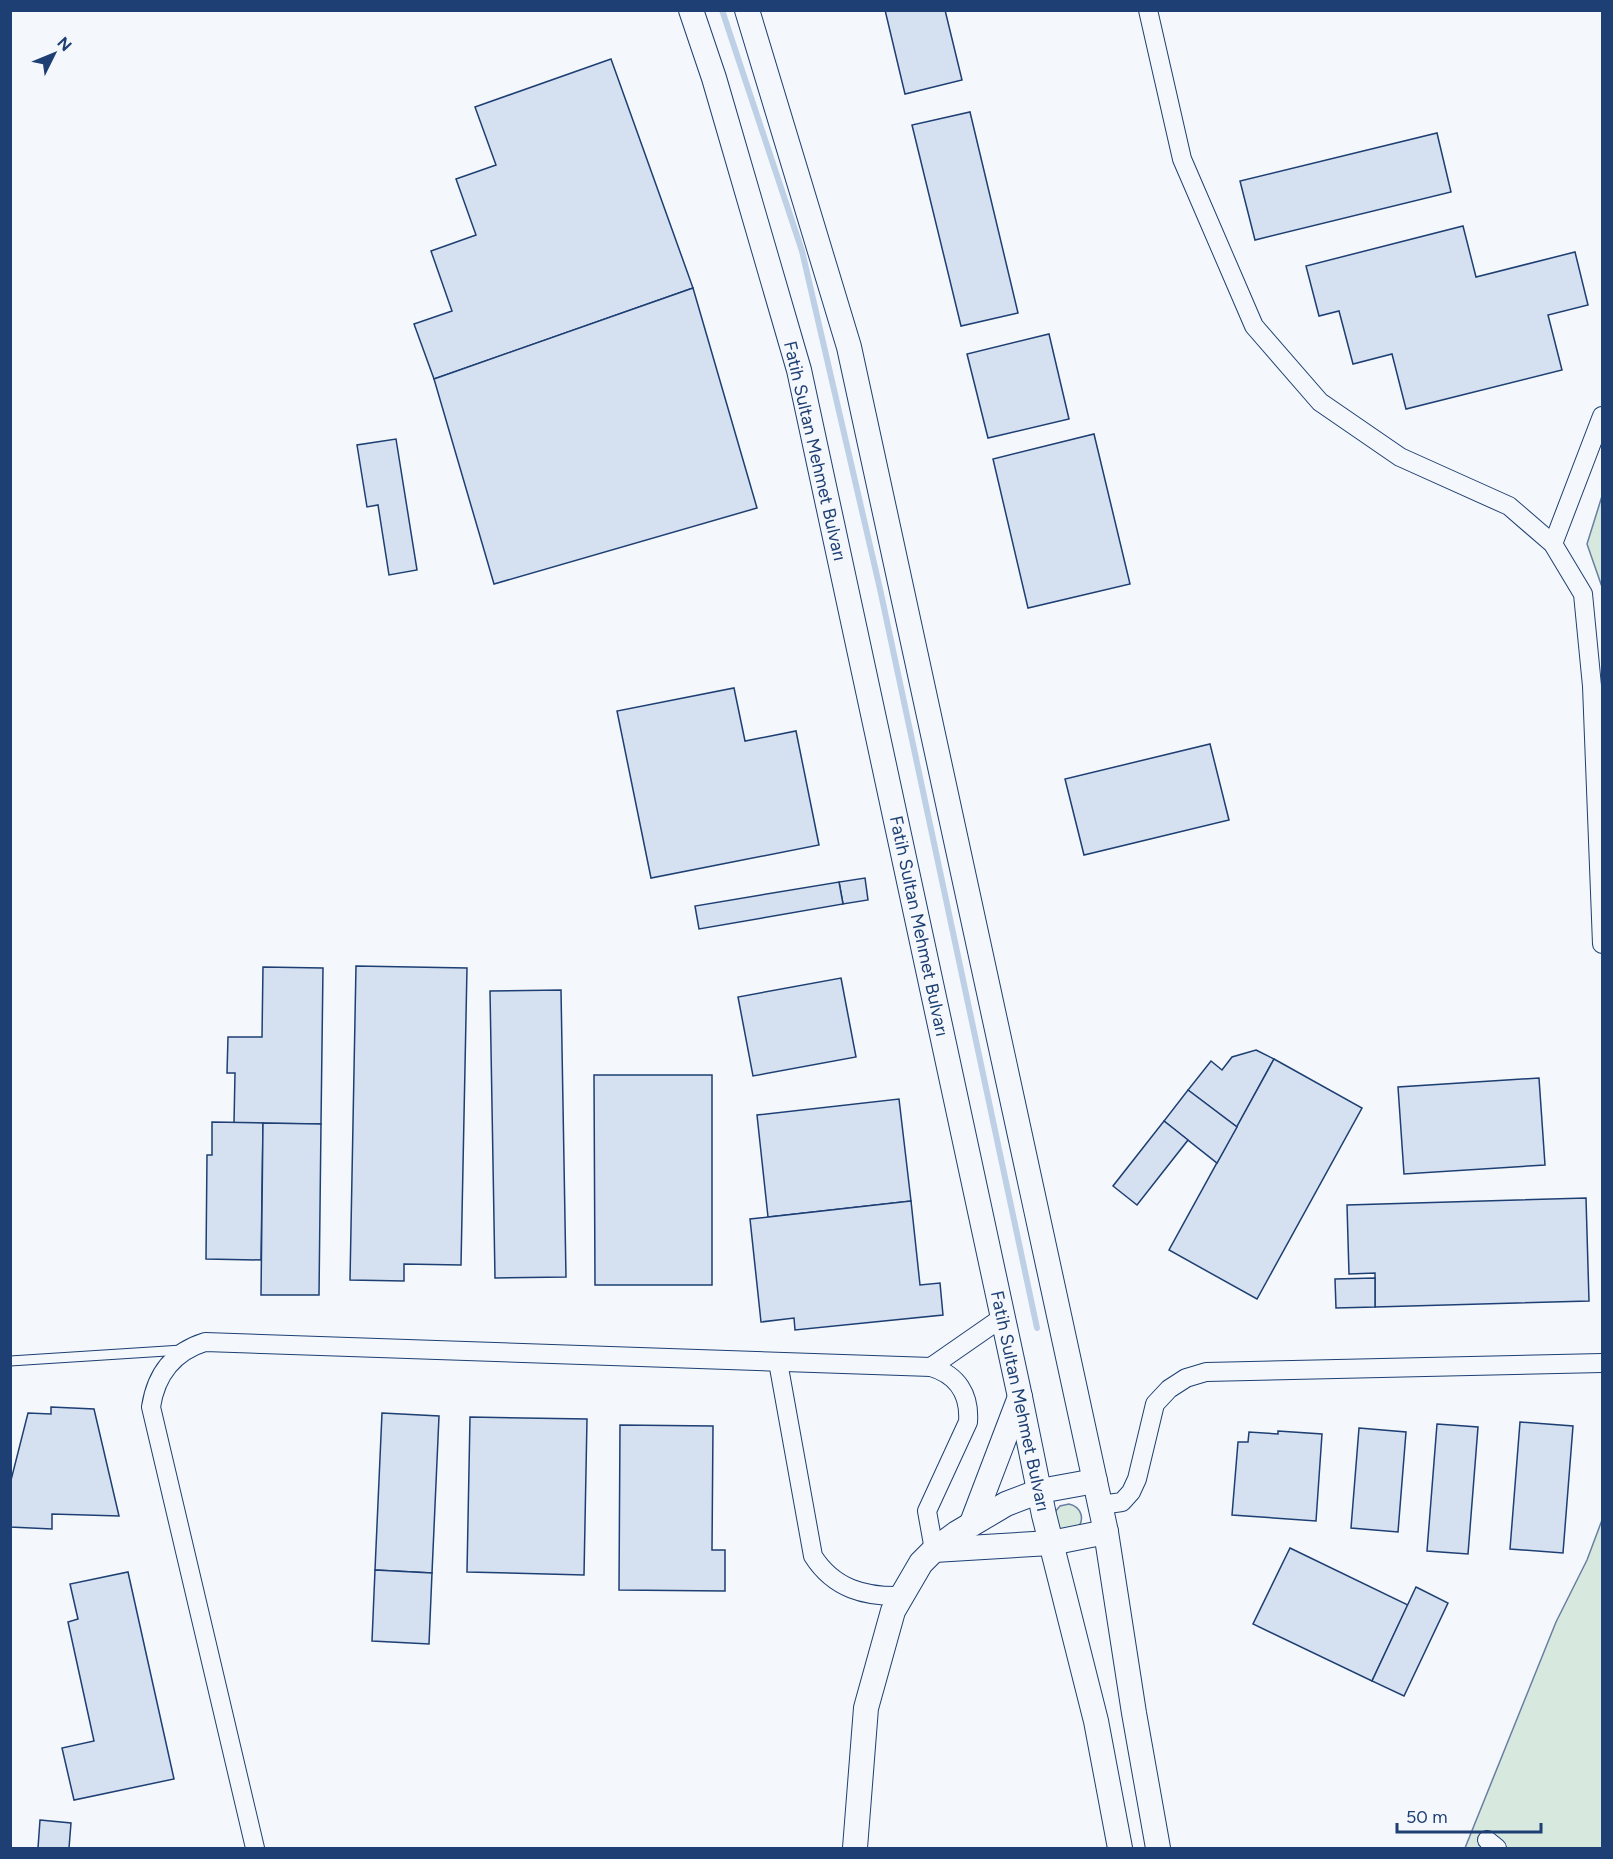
<svg xmlns="http://www.w3.org/2000/svg" width="1613" height="1859" viewBox="0 0 1613 1859" font-family="Figtree,sans-serif">
	<style>
		.green { fill: #d7e8df; stroke: #687fa3; stroke-width: 1.5 }
		.lines { fill: none; stroke-linecap: round; stroke-linejoin: round }
		.stream { stroke: #bed0e5; stroke-width: 6 }
		.building { fill: #d5e0f0; stroke: #1d3f73; stroke-width: 1.5 }
		.lane-casing { stroke: #1d3f73; stroke-width: 11 }
		.street-casing { stroke: #1d3f73; stroke-width: 20 }
		.secondary-casing { stroke: #1d3f73; stroke-width: 26 }
		.lane { stroke: #f4f7fb; stroke-width: 9 }
		.street { stroke: #f4f7fb; stroke-width: 18 }
		.secondary { stroke: #f4f7fb; stroke-width: 24 }
		.labels { text-anchor: middle; stroke-width: 4.5; stroke-linejoin: round; paint-order: stroke }
		.street-label { font-size: 18px; fill: #1d3f73; stroke: #f4f7fb }
	</style>
	<rect width="100%" height="100%" fill="#f4f7fb"/>
	<g class="green">
		<polygon points="1602,496 1602,587 1587,544"/>
		<path d="M 1069,1504 C 1081,1507 1085,1518 1078,1528 L 1058,1529 L 1054,1513 L 1060,1506 Z"/>
		<polygon points="1602,1520 1602,1848 1465,1848 1556,1622 1587,1560"/>
	</g>
	<g class="lines">
		<polyline class="stream" points="722,10 802,251 880,589 1037,1328"/>
	</g>
	<g class="building">
		<polygon points="885,10 945,10 962,80 905,94"/>
		<polygon points="611,59 693,288 434,379 414,324 452,311 431,251 476,235 456,179 496,165 475,107"/>
		<polygon points="970,112 1018,313 961,326 912,125"/>
		<polygon points="1437,133 1451,192 1255,240 1240,181"/>
		<polygon points="1463,226 1476,277 1575,252 1588,305 1548,315 1562,370 1406,409 1392,354 1353,364 1339,311 1319,316 1306,266"/>
		<polygon points="693,288 757,508 494,584 434,379"/>
		<polygon points="1049,334 1069,419 988,438 967,354"/>
		<polygon points="1094,434 1130,584 1028,608 993,459"/>
		<polygon points="396,439 417,570 389,575 378,505 367,507 357,445"/>
		<polygon points="734,688 745,741 796,731 819,845 651,878 617,711"/>
		<polygon points="1210,744 1229,820 1084,855 1065,779"/>
		<polygon points="865,878 868,900 843,904 839,882"/>
		<polygon points="839,882 843,904 699,929 695,906"/>
		<polygon points="356,966 467,968 461,1265 404,1264 404,1281 350,1280"/>
		<polygon points="263,967 323,968 321,1124 234,1123 235,1073 227,1073 228,1037 262,1037"/>
		<polygon points="841,978 856,1057 753,1076 738,997"/>
		<polygon points="561,990 566,1277 495,1278 490,991"/>
		<polygon points="1256,1050 1274,1059 1237,1127 1188,1090 1211,1061 1222,1070 1232,1057"/>
		<polygon points="1274,1059 1362,1108 1257,1299 1169,1250"/>
		<polygon points="594,1075 712,1075 712,1285 595,1285"/>
		<polygon points="1539,1078 1545,1165 1404,1174 1398,1087"/>
		<polygon points="1188,1090 1237,1127 1217,1163 1164,1121"/>
		<polygon points="899,1099 911,1201 768,1217 757,1115"/>
		<polygon points="1164,1121 1188,1140 1137,1205 1113,1186"/>
		<polygon points="212,1122 263,1123 261,1260 206,1259 207,1155 212,1155"/>
		<polygon points="263,1123 321,1124 319,1295 261,1295"/>
		<polygon points="1586,1198 1589,1301 1375,1307 1375,1273 1349,1274 1347,1205"/>
		<polygon points="911,1201 920,1285 940,1283 943,1315 795,1330 794,1318 761,1322 750,1219"/>
		<polygon points="1375,1278 1375,1307 1336,1308 1335,1279"/>
		<polygon points="51,1407 94,1409 119,1516 52,1514 52,1529 10,1527 10,1484 28,1413 51,1414"/>
		<polygon points="382,1413 439,1416 432,1573 375,1570"/>
		<polygon points="470,1417 587,1419 584,1575 467,1572"/>
		<polygon points="1520,1422 1573,1426 1563,1553 1510,1549"/>
		<polygon points="1437,1424 1478,1427 1468,1554 1427,1551"/>
		<polygon points="620,1425 713,1426 712,1550 725,1550 725,1591 619,1590"/>
		<polygon points="1359,1428 1406,1432 1398,1532 1351,1528"/>
		<polygon points="1278,1431 1322,1434 1316,1521 1232,1515 1238,1442 1248,1442 1249,1432 1278,1434"/>
		<polygon points="1290,1548 1408,1605 1372,1681 1253,1624"/>
		<polygon points="375,1570 432,1573 429,1644 372,1641"/>
		<polygon points="128,1572 174,1779 74,1800 62,1748 94,1741 68,1622 78,1619 70,1584"/>
		<polygon points="1416,1587 1448,1603 1404,1696 1372,1681"/>
		<polygon points="40,1820 71,1823 69,1848 38,1848"/>
	</g>
	<g class="lines">
		<defs>
			<polyline id="lane" points="10,1361 182,1350"/>
			<g id="street">
				<polyline points="1148,10 1182,159 1254,326 1320,402 1400,457 1509,506 1553,544 1583,594 1592,686 1602,944"/>
				<polyline points="1553,544 1602,416"/>
				<path d="M 778,1362 L 813,1556 C 834,1589 865,1597 902,1596"/>
				<path d="M 931,1367 C 958,1375 970,1395 968,1422 L 927,1511 L 934,1550"/>
				<polyline points="1101,1505 1122,1502 1131,1492 1137,1479 1155,1404 1169,1389 1186,1378 1206,1372 1602,1363"/>
				<polyline points="1487,1840 1497,1848"/>
				<path d="M 255,1848 L 151,1407 C 156,1374 173,1352 205,1342 L 931,1367 L 1003,1317"/>
			</g>
			<g id="secondary">
				<polyline points="691,10 714,78 799,370 1020,1397 1044,1515 1096,1721 1120,1848"/>
				<polyline points="747,10 849,347 1106,1532 1134,1713 1158,1848"/>
				<polyline points="972,1523 1020,1397"/>
				<polyline points="934,1550 1051,1543 1106,1532"/>
				<polyline points="855,1848 866,1708 893,1611 921,1563 934,1550 957,1533 1006,1504 1040,1491 1095,1481"/>
			</g>
		</defs>
		<use href="#lane" class="lane-casing"/>
		<use href="#street" class="street-casing"/>
		<use href="#secondary" class="secondary-casing"/>
		<use href="#lane" class="lane"/>
		<use href="#street" class="street"/>
		<use href="#secondary" class="secondary"/>
	</g>
	<g class="labels">
		<g class="street-label">
			<text transform="translate(815 451) rotate(77)" y="6">Fatih Sultan Mehmet Bulvarı</text>
			<text transform="translate(919 926) rotate(78)" y="6">Fatih Sultan Mehmet Bulvarı</text>
			<text transform="translate(1020 1401) rotate(78)" y="6">Fatih Sultan Mehmet Bulvarı</text>
		</g>
	</g>
	<rect width="1613" height="1859" fill="none" stroke="#1d3f73" stroke-width="24"/>
	<g transform="translate(54 54) rotate(47)" stroke="#f4f7fb" stroke-width="4.5" paint-order="stroke">
	<path d="M0-4.5L10 22L0 15L-10 22Z" fill="#1d3f73"/>
	<text y="-9" font-size="16" font-weight="bold" text-anchor="middle" fill="#1d3f73">N</text>
	</g>
	<path d="M1397 1823v9h144v-9" fill="none" stroke="#1d3f73" stroke-width="3"/>
	<text x="1406" y="1823" font-size="18" fill="#1d3f73" stroke="#f4f7fb" stroke-width="4.5" paint-order="stroke">50 m</text>
</svg>
